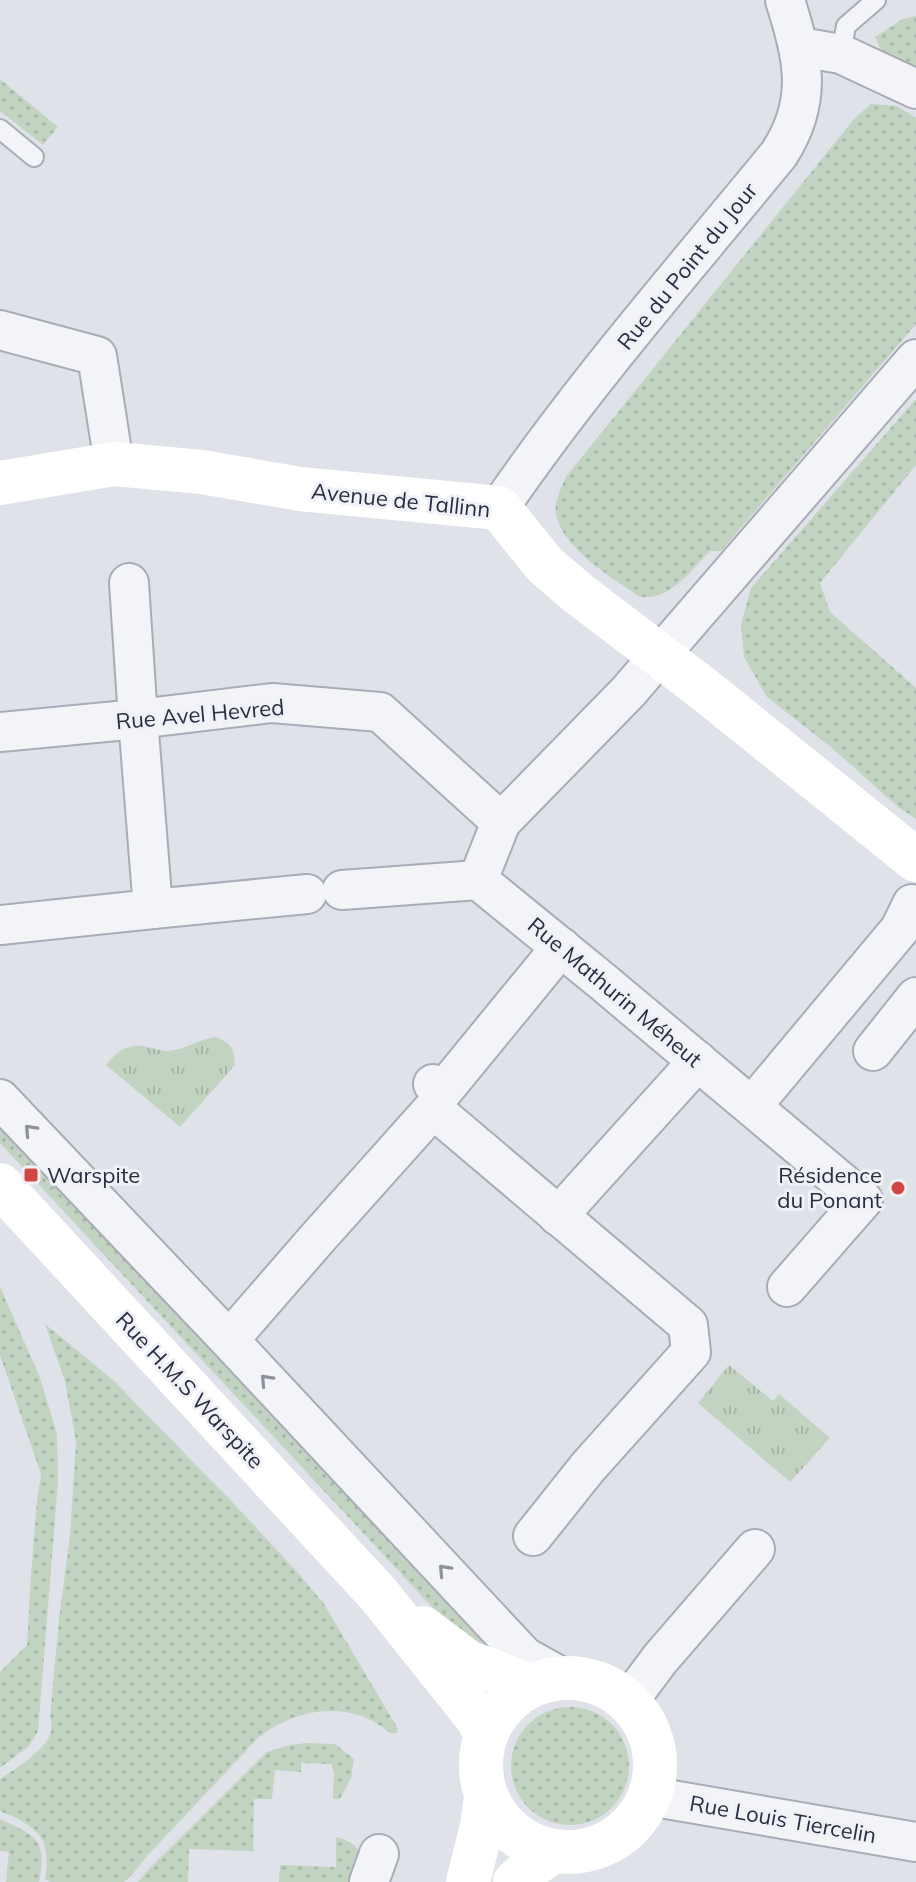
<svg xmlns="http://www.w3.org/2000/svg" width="916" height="1882" viewBox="0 0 916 1882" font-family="Mulish,sans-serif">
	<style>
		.grass { fill: url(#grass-dots) }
		.park { fill: url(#park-tufts) }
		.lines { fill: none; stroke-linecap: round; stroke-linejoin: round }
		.lane-casing { stroke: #a9acb7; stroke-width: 22 }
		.street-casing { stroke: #a9acb7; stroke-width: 42 }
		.lane { stroke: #f3f4f7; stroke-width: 18 }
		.street { stroke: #f3f4f7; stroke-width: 38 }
		.secondary { stroke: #fff; stroke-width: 44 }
		.oneway { stroke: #8e909c }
		.poi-dot { fill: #d14642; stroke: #f0f1f7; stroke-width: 3 }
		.labels { text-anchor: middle; stroke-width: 6; stroke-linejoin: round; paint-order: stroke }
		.street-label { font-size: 22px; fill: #282d41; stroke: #f0f1f7 }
		.poi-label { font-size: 22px; fill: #282d41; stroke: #f0f1f7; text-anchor: start }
	</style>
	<defs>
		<pattern id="grass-dots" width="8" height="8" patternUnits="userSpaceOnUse" patternTransform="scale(2)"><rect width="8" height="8" fill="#c2d3c1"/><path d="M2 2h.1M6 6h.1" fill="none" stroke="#a7b5a7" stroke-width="1.8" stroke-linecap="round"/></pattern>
		<pattern id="park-tufts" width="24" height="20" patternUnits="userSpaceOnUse" patternTransform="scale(2)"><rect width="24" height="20" fill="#c2d3c1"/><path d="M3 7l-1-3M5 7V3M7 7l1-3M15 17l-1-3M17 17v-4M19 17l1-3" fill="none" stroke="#a7b5a7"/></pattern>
	</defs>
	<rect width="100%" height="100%" fill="#e0e2e9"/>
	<g class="grass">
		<polygon points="916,16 916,67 881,50 875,37 903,19"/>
		<polygon points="0,79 58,127 43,145 0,111"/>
		<path d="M 871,104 L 897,106 L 916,118 L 916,324 L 721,551 L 710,551 C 689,572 671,600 640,597 C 613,578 562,549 556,514 C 554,502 561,489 565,478 L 854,119 Z"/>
		<polygon points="916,399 916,465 820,583 830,612 916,688 916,819 897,806 832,748 767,697 744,657 741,625 751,588"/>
		<polygon points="0,1117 430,1584 500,1657 456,1630 433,1608 0,1143"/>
		<polygon points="0,1287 39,1375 57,1434 58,1482 38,1731 29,1746 0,1768 0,1672 27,1645 31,1575 37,1501 41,1474 0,1355"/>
		<path d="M 45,1324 L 114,1381 L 238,1508 L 298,1573 L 324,1604 L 398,1729 L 396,1733 L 391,1733 C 382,1727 374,1721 364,1717 C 328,1703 285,1715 257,1739 L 147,1856 L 131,1876 L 124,1882 L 52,1882 L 45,1880 C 52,1837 38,1827 0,1811 L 0,1779 C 15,1769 48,1749 51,1731 C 52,1726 51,1722 50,1718 L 59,1619 L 70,1536 L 76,1442 L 65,1381 Z"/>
		<circle cx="570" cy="1766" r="59"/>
		<polygon points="306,1743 335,1744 354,1759 351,1778 340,1799 333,1799 334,1772 331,1764 301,1763 301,1772 275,1770 272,1799 254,1799 253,1851 189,1849 188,1882 138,1882 150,1868 267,1752 290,1745"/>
		<path d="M 0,1819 C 35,1835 48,1840 39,1882 L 6,1882 L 9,1852 L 0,1851 Z"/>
		<path d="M 336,1837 C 368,1846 359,1857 351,1882 L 279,1882 L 280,1865 L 336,1867 Z"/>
	</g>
	<g class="park">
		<path d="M 216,1037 C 232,1044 234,1048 235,1065 L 180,1127 L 106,1065 C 116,1053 124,1044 143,1046 C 151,1047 159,1051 167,1051 C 185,1050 199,1039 216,1037 Z"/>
		<polygon points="729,1365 773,1401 779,1394 830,1438 790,1482 698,1403"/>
	</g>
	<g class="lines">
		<defs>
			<g id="lane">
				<polyline points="841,54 846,26 876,0"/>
				<polyline points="0,129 34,157"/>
			</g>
			<g id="street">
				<polyline points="800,47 841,54 916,89"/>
				<polyline points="0,330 97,356 114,464"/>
				<path d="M 499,508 C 584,384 684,270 779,154 C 814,100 803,58 785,0"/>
				<polyline points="0,732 138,719 272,703 380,712 501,822"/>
				<polyline points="342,890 478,880"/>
				<polyline points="153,909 307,894"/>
				<polyline points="0,925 153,909 138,719 129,583"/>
				<polyline points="873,1051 916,997"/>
				<polyline points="433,1084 443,1091 561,947"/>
				<polyline points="0,1099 229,1340 525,1657 563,1678"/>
				<polyline points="752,1106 900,929 912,904"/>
				<polyline points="558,1216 698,1061"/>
				<polyline points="787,1287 863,1200 602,981 478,880 501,822 628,692 916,359"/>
				<polyline points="229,1340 315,1241 433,1109 688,1325 691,1352 588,1467 533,1536"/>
				<polyline points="628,1702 660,1659 755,1549"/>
				<polyline points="649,1796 916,1842"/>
				<polyline points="369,1882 379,1854"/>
			</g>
		</defs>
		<use href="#lane" class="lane-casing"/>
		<use href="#street" class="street-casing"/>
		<use href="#lane" class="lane"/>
		<use href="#street" class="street"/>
		<g class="secondary">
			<polyline points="0,483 114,464 202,472 300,489 499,508 545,565 579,594 705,690 916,860"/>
			<polyline points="0,1185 379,1595 478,1719 485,1734"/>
			<polyline points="423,1628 468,1662 511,1678 528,1686"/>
			<circle cx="568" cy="1765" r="87"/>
			<polyline points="468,1882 482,1826 486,1797"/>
			<polyline points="515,1882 536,1863 554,1851"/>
		</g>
	</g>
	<defs><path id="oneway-chevron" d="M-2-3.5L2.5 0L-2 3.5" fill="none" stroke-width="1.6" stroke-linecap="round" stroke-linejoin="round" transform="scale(2)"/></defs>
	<g class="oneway">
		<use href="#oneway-chevron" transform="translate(30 1130) rotate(-133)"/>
		<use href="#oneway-chevron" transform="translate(266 1380) rotate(-133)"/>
		<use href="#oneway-chevron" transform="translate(444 1570) rotate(-133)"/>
	</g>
	<g class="poi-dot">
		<rect x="23" y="1167" width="16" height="16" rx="4"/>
		<circle cx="898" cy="1188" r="8"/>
	</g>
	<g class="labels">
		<g class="street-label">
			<text transform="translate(687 266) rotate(-51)" y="8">Rue du Point du Jour</text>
			<text transform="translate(401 500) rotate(6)" y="8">Avenue de Tallinn</text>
			<text transform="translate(200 714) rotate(-5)" y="8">Rue Avel Hevred</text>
			<text transform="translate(615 992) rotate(40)" y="8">Rue Mathurin Méheut</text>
			<text transform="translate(190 1390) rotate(47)" y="8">Rue H.M.S Warspite</text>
			<text transform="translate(783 1819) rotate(10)" y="8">Rue Louis Tiercelin</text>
		</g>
		<g class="poi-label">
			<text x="47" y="1183">Warspite</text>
			<text x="882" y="1183" text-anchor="end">Résidence<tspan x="882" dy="25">du Ponant</tspan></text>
		</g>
	</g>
</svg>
